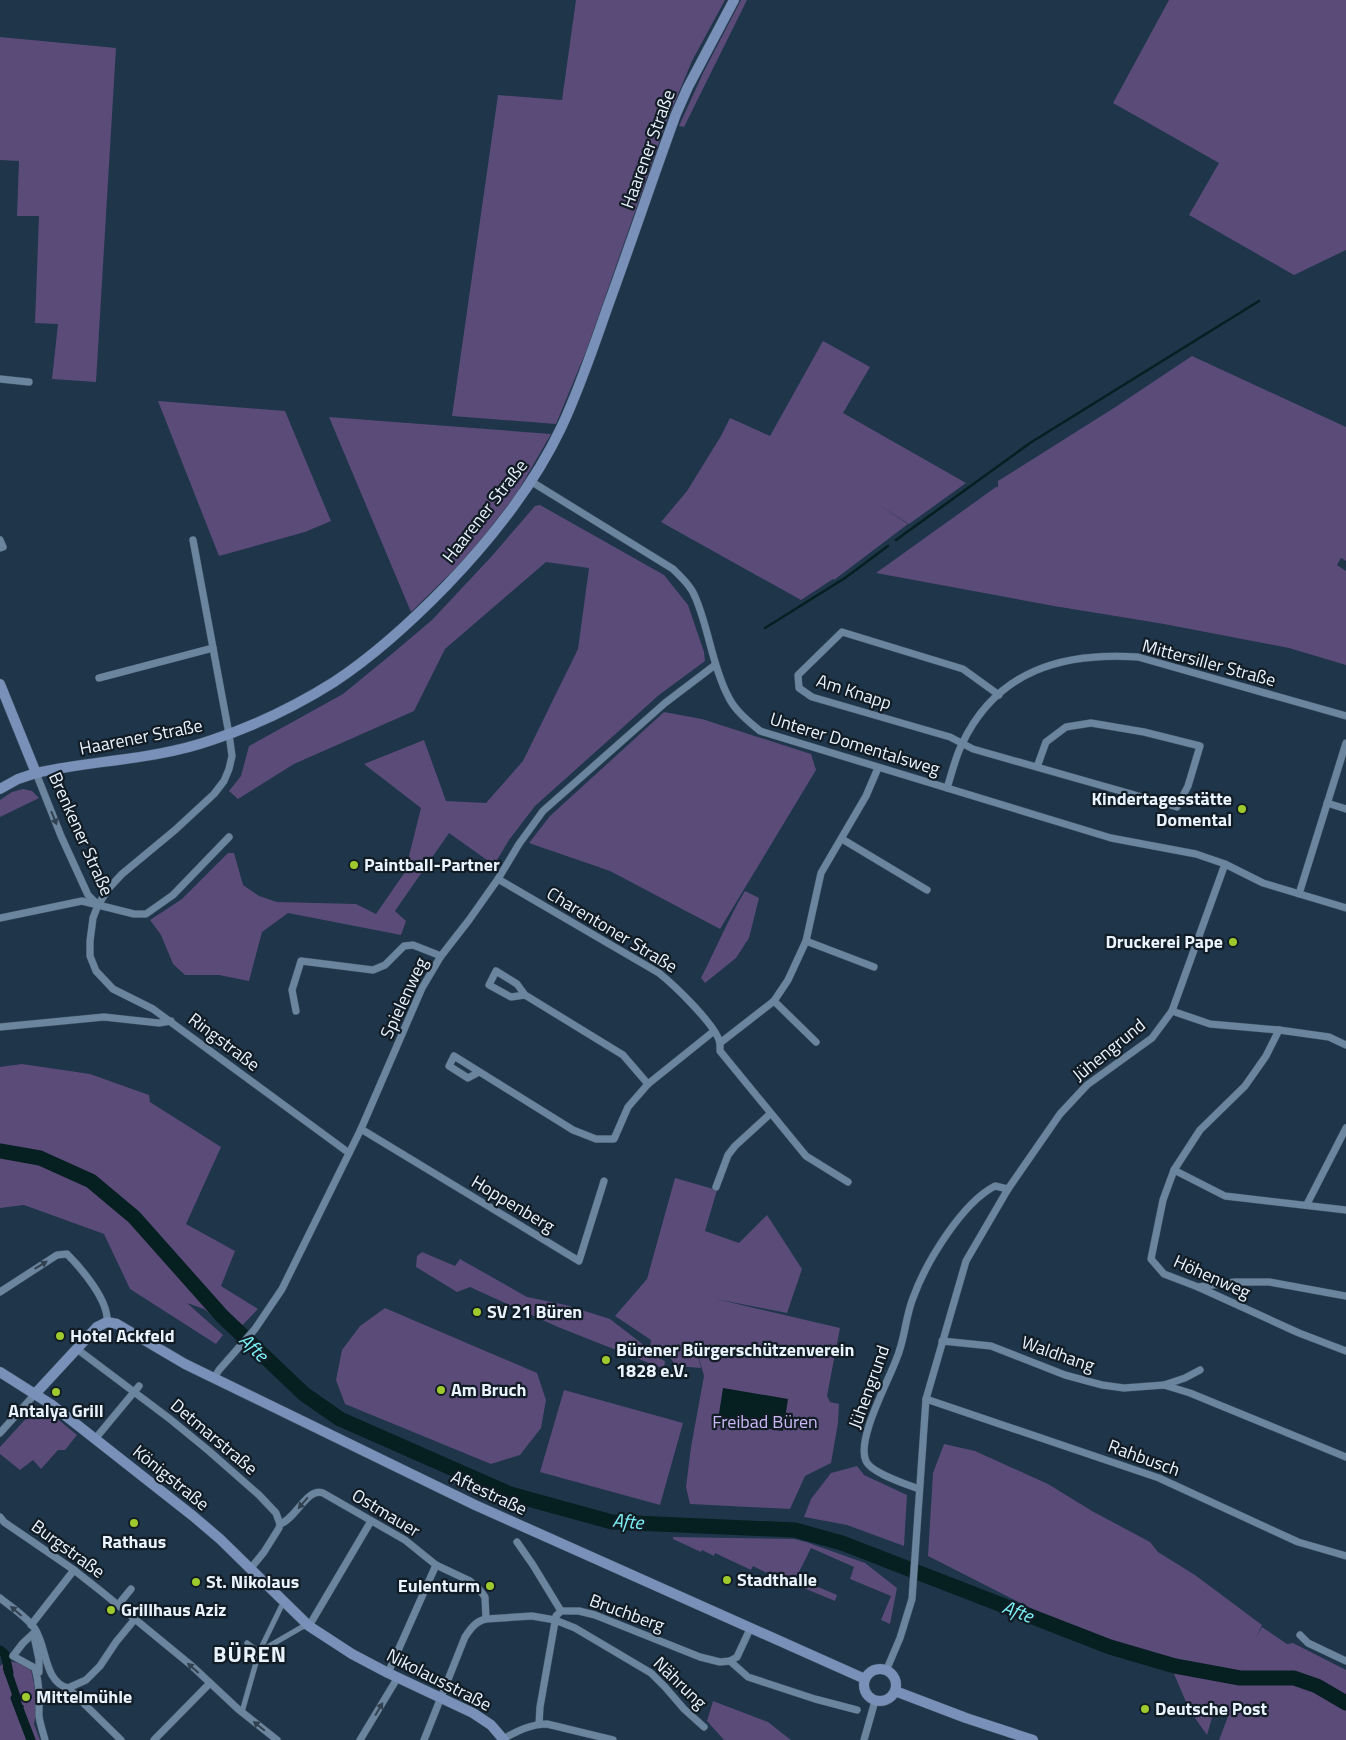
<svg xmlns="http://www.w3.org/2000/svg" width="1346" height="1740" viewBox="0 0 1346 1740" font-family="'Titillium Web',sans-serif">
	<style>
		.green { fill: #5a4b79 }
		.water { fill: #061f20 }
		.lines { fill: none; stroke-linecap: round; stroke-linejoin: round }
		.stream { stroke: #061f20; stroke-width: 2.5 }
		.canal { stroke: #061f20; stroke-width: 9 }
		.river { stroke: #061f20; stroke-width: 15 }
		.pedestrian-casing { stroke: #3c5061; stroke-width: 6 }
		.minor-casing { stroke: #3c5061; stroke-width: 8 }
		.secondary-casing { stroke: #3c5061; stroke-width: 11 }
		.pedestrian { stroke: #6c859e; stroke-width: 5 }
		.minor { stroke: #6c859e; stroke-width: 7 }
		.secondary { stroke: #7990b9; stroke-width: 10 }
		.oneway { fill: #32414f }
		.poi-dot { fill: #9eca2e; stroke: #121c25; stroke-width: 2 }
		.labels { text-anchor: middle; stroke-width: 4.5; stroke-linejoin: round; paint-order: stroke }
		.street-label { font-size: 18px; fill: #e8f3fe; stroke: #121c25 }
		.poi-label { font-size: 18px; font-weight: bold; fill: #e8f3fe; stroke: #121c25; text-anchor: start }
		.park-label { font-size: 18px; fill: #cbb9f5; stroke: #121c25 }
		.water-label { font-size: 19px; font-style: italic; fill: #7cf3f8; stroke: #121c25 }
		.district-label { font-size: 22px; font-weight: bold; letter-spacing: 1px; fill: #e8f3fe; stroke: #121c25 }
	</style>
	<rect width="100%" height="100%" fill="#1e354a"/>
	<g class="green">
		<polygon points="576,0 725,0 692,61 666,123 587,349 556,424 452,416 498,95 562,100"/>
		<polygon points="741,0 747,0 684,127 679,126 703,73"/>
		<polygon points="1169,0 1346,0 1346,250 1294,275 1189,215 1219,163 1113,103"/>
		<polygon points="0,37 116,48 96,382 52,379 58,324 35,323 39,216 17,216 19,161 0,160"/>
		<polygon points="823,341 870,367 843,413 966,483 909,524 877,504 908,524 834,580 833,579 801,600 661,522 687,491 721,436 730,418 770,436"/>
		<polygon points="1192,356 1346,427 1346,561 1341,558 1337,565 1346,571 1346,665 1289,648 1164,624 1054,606 876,573 996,487 998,487 998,481 1117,406"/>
		<polygon points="158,401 285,411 331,521 305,532 219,556"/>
		<polygon points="329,417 551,434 517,493 472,552 411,612"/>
		<polygon points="540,505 664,575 688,605 704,652 705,661 659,695 535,806 509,840 494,865 449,833 395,911 406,921 401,935 288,913 262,932 249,981 219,975 185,975 173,964 161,935 150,920 182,899 228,853 234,853 243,885 259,896 277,902 356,904 376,914 405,872 421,808 364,764 424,740 446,801 486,803 523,761 578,649 589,568 546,562 445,649 414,711 294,764 238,799 229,791 241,776 249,746 343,694 393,653 432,620 491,557 535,506"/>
		<polygon points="664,712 702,719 811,754 816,770 720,929 610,871 529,843 550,816"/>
		<polygon points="23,789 32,791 39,798 0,817 0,800 12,792"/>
		<path d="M 745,891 L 759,898 L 749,938 L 736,958 L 705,983 L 701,978 C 716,949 728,919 745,891 Z"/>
		<polygon points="22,1064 90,1074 149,1095 150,1102 221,1147 186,1224 235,1251 221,1286 258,1309 235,1333 204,1309 187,1303 223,1335 216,1344 130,1289 104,1234 24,1205 0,1208 0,1067"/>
		<polygon points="675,1178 717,1190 705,1231 739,1243 767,1215 802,1269 787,1313 716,1299 840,1328 827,1396 830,1402 839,1404 838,1423 831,1463 805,1476 790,1509 690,1504 686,1487 691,1447 704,1376 695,1344 701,1368 676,1366 669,1356 650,1348 651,1340 615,1316 647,1279"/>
		<polygon points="422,1252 455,1266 460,1259 527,1297 566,1305 610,1319 645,1346 645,1352 665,1361 664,1369 558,1327 470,1287 457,1292 416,1267 417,1256"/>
		<polygon points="385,1308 537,1373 546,1400 541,1428 520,1455 491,1464 345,1404 336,1380 342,1350 360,1326"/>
		<polygon points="564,1390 683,1423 660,1505 540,1472"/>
		<polygon points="32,1412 49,1412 77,1435 65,1450 58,1450 41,1469 33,1460 20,1470 0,1454 0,1447"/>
		<polygon points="944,1444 975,1451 1048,1484 1092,1511 1150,1542 1158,1552 1195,1575 1262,1625 1256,1637 1262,1627 1287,1644 1293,1643 1346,1670 1346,1698 1320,1682 1293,1672 1238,1673 1178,1660 1115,1643 1062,1624 928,1556 933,1473"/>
		<polygon points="857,1466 864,1475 907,1495 904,1546 847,1525 804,1517 811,1499 831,1473"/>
		<polygon points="673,1537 794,1539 806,1542 865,1563 897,1588 890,1624 881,1620 891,1596 850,1579 854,1567 811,1548 793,1584 786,1581 783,1586 775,1582 777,1578 753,1566 751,1570 715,1553 714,1556 702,1550 701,1552 673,1539"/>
		<polygon points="802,1580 837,1595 835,1601 799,1586"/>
		<polygon points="9,1661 18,1663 31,1670 38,1702 34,1724 40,1740 0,1740 0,1666 4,1662"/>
		<polygon points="1175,1668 1239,1681 1294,1681 1321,1690 1346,1706 1346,1740 1219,1740 1229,1714 1214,1711 1207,1735 1190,1711 1174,1674"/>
		<polygon points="713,1701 768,1722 791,1740 724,1740 707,1721"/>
	</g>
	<g class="water">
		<polygon points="723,1388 788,1399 783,1431 718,1420"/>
		<polygon points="7,1662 9,1663 22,1700 19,1702 20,1706 23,1705 24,1707 17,1709 3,1669 3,1665"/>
	</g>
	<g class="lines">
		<g class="stream">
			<polyline points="896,540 1030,443 1259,301"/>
			<polyline points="765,628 845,578 888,546"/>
		</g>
		<g class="canal">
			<polyline points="0,1650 5,1654 9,1673"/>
			<polyline points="15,1698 31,1740"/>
		</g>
		<polyline class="river" points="0,1151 40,1158 91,1181 134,1217 222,1316 304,1394 340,1419 510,1494 612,1522 795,1530 842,1543 1110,1647 1175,1666 1240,1678 1294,1678 1317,1686 1346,1703"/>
		<defs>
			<g id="pedestrian">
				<polyline points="247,1643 259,1652"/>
				<polyline points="259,1652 302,1627 309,1626"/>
				<polyline points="242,1712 259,1652 281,1607 285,1603"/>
			</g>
			<g id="minor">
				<polyline points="0,379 29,382"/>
				<path d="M 532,482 L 673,569 C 682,578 692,587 696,599 C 709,630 712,664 727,694 C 734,710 747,720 760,731 L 1111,838 L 1196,854 L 1225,864 L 1263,883 L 1346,908"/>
				<polyline points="0,540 3,547 0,548"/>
				<polyline points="193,540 229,734 232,756 229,769 224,781 214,794 175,830 122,874 109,888 98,905 93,918 90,941 90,956 96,971 113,989 153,1009 349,1153"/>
				<polyline points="99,678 213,648"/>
				<polyline points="999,695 963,669 842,632 798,675 799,688 812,697 950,737 973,749 1177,807 1188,786 1200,746 1144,732 1091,723 1066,727 1046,742 1037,767"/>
				<polyline points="36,773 61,836 88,895 98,905"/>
				<path d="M 947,788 C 952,773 955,758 962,744 C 997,670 1063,652 1138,657 L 1346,716"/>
				<polyline points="1327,803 1346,809"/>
				<polyline points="842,839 927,890"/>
				<path d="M 498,879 L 659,973 C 674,985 716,1025 720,1043 C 720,1044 720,1049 720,1051 L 806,1156 L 848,1182"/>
				<polyline points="1299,894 1346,743"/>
				<polyline points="0,918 82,901 134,914 146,914 173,895 229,837"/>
				<polyline points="806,941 874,967"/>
				<polyline points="525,995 511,997 489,985 496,971 517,984 525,995 623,1055 648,1084"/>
				<polyline points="774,1001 816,1042"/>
				<polyline points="296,1011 292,990 301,961 373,970 385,965 404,946 413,945 441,956"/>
				<polyline points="1172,1011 1210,1024 1279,1030 1329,1037 1346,1045"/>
				<polyline points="0,1027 104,1017 159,1023 171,1021"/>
				<polyline points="1279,1030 1266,1056 1245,1086 1200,1130 1174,1170 1163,1200 1151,1259 1164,1274 1198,1287 1299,1333 1346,1351"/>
				<polyline points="720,1043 774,1001 788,980 806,941 821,873 866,796 878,768"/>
				<polyline points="479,1072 468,1078 449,1066 454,1056 573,1130 596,1139 614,1139 628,1107 648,1084 714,1031"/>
				<polyline points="361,1129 579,1261 604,1181"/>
				<polyline points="1174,1170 1225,1196 1346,1210"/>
				<polyline points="716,1187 728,1155 735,1146 770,1114"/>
				<polyline points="1307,1204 1346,1128"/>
				<polyline points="1198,1287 1235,1282 1269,1282 1346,1296"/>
				<path d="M 0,1292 L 57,1255 L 67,1254 C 82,1269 109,1301 107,1322"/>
				<polyline points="942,1341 991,1346 1065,1375 1102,1385 1124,1388 1164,1385 1190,1393 1346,1457"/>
				<polyline points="77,1349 170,1419 209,1451 259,1495 276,1513 280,1524 279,1528 264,1552 251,1568"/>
				<polyline points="214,1378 219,1370 255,1329 282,1289 361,1129 422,988 441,956 469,920 498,879 519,844 543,811 665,703 715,665"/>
				<polyline points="1164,1385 1185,1378 1200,1370"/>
				<polyline points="926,1399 1159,1478 1298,1542 1346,1556"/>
				<polyline points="0,1433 35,1394"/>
				<polyline points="95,1439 139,1386"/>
				<path d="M 919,1489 C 906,1484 871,1473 866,1461 C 856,1440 888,1382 896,1360 C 905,1340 905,1318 913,1298 C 926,1262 962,1203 995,1186 L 1008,1189"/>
				<polyline points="0,1517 4,1522 74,1570 102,1592 192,1666 238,1709 277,1740"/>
				<path d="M 280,1524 C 296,1519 307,1487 323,1493 L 405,1540 L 436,1565 L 470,1581 L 479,1589 L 485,1597 L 486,1619"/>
				<polyline points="517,1542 533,1565 561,1611"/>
				<path d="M 0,1598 C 11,1607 27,1617 35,1629 C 47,1647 44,1682 68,1688 L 121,1740"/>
				<polyline points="118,1605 131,1589"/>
				<polyline points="31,1625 74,1570"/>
				<polyline points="309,1626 371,1521"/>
				<path d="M 36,1631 L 23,1643 L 13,1656 L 35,1668 C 40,1686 39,1698 39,1716 C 40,1724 43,1732 45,1740"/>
				<polyline points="1300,1635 1308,1643 1346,1661"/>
				<polyline points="34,1636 39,1660 39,1672"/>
				<polyline points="730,1661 748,1677 815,1699 857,1710"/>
				<polyline points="886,1671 900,1638 912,1599 926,1399 966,1261 1008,1189 1060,1114 1087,1085 1152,1038 1172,1011 1225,864"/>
				<polyline points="388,1673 436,1565"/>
				<polyline points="68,1688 86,1680 100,1666 116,1642 135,1619"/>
				<polyline points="539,1724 540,1707 556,1616 561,1611 579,1611 595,1615 700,1657 720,1662 730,1661 737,1657 750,1629"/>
				<path d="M 503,1739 C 517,1731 531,1724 547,1724 L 613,1740"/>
				<polyline points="154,1740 210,1683"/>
				<polyline points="360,1740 398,1677"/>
				<path d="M 424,1740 L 465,1637 C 471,1628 476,1621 486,1619 L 532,1616 L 555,1620 L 575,1628 L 651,1673 L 665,1687 L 684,1709 L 704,1727"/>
				<polyline points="864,1740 875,1701"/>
			</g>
			<g id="secondary">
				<polyline points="0,684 36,773"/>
				<path d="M 0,789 L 18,779 L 36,773 C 94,760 155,760 212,740 C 254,726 296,706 334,682 C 375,655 413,620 447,585 C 492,538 533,487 561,428 C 580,388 594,345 609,303 C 632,240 653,177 676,114 L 688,87 L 734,0"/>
				<polyline points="0,1372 52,1405 193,1516 220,1539 309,1626 352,1654 388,1673 473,1713 491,1725 504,1740"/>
				<polyline points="35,1394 97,1327 107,1322 117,1324 185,1364 475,1505 865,1679"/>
				<circle cx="880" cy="1685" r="16"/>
				<polyline points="895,1691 966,1718 1033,1740"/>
			</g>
		</defs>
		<use href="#pedestrian" class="pedestrian-casing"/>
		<use href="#minor" class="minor-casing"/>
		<use href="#secondary" class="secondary-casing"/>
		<use href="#pedestrian" class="pedestrian"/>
		<use href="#minor" class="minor"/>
		<use href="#secondary" class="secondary"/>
	</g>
	<defs><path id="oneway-solid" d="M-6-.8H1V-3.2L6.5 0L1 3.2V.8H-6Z" transform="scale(1.25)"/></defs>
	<g class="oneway">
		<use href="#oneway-solid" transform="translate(54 818) rotate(68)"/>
		<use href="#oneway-solid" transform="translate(41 1265) rotate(-31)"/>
		<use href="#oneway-solid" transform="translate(303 1503) rotate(131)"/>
		<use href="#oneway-solid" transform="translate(16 1611) rotate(-139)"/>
		<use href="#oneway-solid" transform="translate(193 1668) rotate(-139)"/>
		<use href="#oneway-solid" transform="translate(379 1709) rotate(-59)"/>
		<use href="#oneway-solid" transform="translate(259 1726) rotate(-141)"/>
	</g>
	<g class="poi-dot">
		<circle cx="1242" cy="809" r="5"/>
		<circle cx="354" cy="865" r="5"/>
		<circle cx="1233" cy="942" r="5"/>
		<circle cx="477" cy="1312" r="5"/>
		<circle cx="60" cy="1336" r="5"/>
		<circle cx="606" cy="1360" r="5"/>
		<circle cx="441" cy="1390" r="5"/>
		<circle cx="56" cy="1392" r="5"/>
		<circle cx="134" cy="1523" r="5"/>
		<circle cx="727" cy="1580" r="5"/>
		<circle cx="196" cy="1582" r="5"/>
		<circle cx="490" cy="1586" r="5"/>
		<circle cx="111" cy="1610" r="5"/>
		<circle cx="26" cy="1697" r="5"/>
		<circle cx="1145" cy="1709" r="5"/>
	</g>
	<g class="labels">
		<g class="street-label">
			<text transform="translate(648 149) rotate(-70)" y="6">Haarener Straße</text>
			<text transform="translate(485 511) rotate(-52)" y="6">Haarener Straße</text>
			<text transform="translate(1209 663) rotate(15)" y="6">Mittersiller Straße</text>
			<text transform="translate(854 692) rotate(18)" y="6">Am Knapp</text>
			<text transform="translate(141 737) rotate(-11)" y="6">Haarener Straße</text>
			<text transform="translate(855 744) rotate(17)" y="6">Unterer Domentalsweg</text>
			<text transform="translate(81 834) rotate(66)" y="6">Brenkener Straße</text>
			<text transform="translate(612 930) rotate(31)" y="6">Charentoner Straße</text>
			<text transform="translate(404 998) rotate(-65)" y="6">Spielenweg</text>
			<text transform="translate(224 1042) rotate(37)" y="6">Ringstraße</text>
			<text transform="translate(1109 1050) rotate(-39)" y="6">Jühengrund</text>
			<text transform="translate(513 1204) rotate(31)" y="6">Hoppenberg</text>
			<text transform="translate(1212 1277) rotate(24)" y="6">Höhenweg</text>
			<text transform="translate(1058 1354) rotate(19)" y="6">Waldhang</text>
			<text transform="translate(869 1387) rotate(-70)" y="6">Jühengrund</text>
			<text transform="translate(214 1437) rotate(40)" y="6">Detmarstraße</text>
			<text transform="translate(1144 1458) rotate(20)" y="6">Rahbusch</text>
			<text transform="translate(171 1478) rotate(39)" y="6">Königstraße</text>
			<text transform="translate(489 1493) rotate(25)" y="6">Aftestraße</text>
			<text transform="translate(386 1513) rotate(31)" y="6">Ostmauer</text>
			<text transform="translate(68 1549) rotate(36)" y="6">Burgstraße</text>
			<text transform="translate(627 1613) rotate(20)" y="6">Bruchberg</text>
			<text transform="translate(439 1680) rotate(27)" y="6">Nikolausstraße</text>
			<text transform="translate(680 1683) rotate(44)" y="6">Nährung</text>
		</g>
		<g class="poi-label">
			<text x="1232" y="805" text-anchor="end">Kindertagesstätte<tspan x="1232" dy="21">Domental</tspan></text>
			<text x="364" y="871">Paintball-Partner</text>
			<text x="1223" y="948" text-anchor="end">Druckerei Pape</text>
			<text x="487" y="1318">SV 21 Büren</text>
			<text x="70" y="1342">Hotel Ackfeld</text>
			<text x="616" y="1356">Bürener Bürgerschützenverein<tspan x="616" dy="21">1828 e.V.</tspan></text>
			<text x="451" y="1396">Am Bruch</text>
			<text x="56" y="1417" text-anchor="middle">Antalya Grill</text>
			<text x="134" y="1548" text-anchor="middle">Rathaus</text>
			<text x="737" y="1586">Stadthalle</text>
			<text x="206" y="1588">St. Nikolaus</text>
			<text x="480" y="1592" text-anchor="end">Eulenturm</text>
			<text x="121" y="1616">Grillhaus Aziz</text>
			<text x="36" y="1703">Mittelmühle</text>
			<text x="1155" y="1715">Deutsche Post</text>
		</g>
		<g class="park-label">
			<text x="765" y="1428">Freibad Büren</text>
		</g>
		<g class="water-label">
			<text transform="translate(254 1347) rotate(44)" y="7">Afte</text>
			<text transform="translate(628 1521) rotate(5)" y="7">Afte</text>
			<text transform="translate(1018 1611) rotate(21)" y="7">Afte</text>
		</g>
		<g class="district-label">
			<text x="250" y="1662">BÜREN</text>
		</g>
	</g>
</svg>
